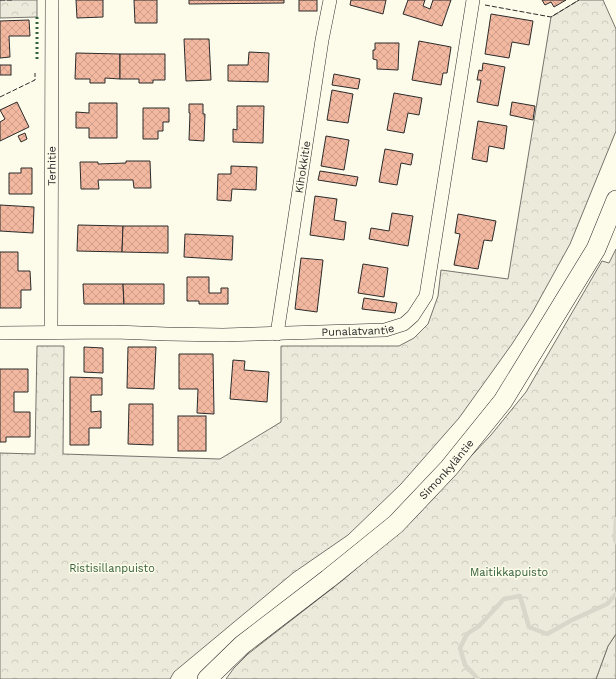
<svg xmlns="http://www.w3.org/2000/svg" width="616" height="679" viewBox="0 0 616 679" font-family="'Work Sans',sans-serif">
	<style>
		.grass { fill: url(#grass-tufts); stroke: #74746e }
		.forest { fill: url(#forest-crowns); stroke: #74746e }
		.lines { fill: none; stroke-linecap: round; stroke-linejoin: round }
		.stream { stroke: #d8d7c9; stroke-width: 4.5 }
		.building { fill: url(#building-cross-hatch); stroke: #2b2b2b }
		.street-casing { stroke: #2b2b2b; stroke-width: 14 }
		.secondary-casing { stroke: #2b2b2b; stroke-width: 20 }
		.street { stroke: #fdfbea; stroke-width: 13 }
		.secondary { stroke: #fdfbea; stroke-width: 19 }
		.hedge { stroke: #34623c; stroke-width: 3; stroke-dasharray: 2 3; stroke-linecap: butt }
		.fence { stroke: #2b2b2b; stroke-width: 1; stroke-dasharray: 5 2; stroke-linecap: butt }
		.labels { text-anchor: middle; stroke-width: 3; stroke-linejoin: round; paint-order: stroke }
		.street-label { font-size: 11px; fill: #2b2b2b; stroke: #fdfbea }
		.park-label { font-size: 11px; fill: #34623c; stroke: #fdfbea }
	</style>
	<defs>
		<pattern id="grass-tufts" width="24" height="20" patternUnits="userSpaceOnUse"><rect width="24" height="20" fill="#ecebdb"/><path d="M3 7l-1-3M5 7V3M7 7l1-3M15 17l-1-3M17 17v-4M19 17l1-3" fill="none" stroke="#cbcabc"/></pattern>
		<pattern id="forest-crowns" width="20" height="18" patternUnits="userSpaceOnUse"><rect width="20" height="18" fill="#ecebdb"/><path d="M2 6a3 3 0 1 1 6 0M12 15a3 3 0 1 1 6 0" fill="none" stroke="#cbcabc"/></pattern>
		<pattern id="building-cross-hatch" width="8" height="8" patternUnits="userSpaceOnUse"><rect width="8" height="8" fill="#f2b8a0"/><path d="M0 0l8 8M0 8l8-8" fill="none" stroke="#d09e8a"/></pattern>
	</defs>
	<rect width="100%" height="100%" fill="#fdfbea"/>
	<polygon class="grass" points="616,634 616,679 596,679 608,646"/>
	<g class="forest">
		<polygon points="0,0 37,0 37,17 0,18"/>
		<polygon points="579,0 603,0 616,29 616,131 570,244 532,313 512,344 459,418 401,484 348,535 293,573 174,672 170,679 0,679 0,453 35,454 37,346 64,346 63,454 220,459 281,422 281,346 399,346 414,338 428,324 438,296 441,270 508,279 551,17"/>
		<polygon points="616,249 616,634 608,646 596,679 226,679 234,668 248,654 343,580 399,532 491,435 526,392 602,261 609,263"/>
	</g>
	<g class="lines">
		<g class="stream">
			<polyline points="616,519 615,539 616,542"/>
			<polyline points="478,679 465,665 460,648 467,634 479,626 504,599 520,596 529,627 547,634 572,620 607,604 616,594"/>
		</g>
	</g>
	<g class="building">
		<polygon points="76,0 103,0 103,17 77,18"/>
		<polygon points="134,0 157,0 157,23 135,23"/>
		<polygon points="189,0 284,0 284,3 189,4"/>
		<rect x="299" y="0" width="18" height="11"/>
		<polygon points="351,0 386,0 383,14 350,5"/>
		<polygon points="408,0 425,0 423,6 430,9 433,0 451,0 442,26 403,14"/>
		<polygon points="542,0 566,0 554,7 551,2 545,5"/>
		<polygon points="491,14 533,21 529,45 512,42 509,58 485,54"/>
		<polygon points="29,20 30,36 9,36 10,57 0,58 0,21"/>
		<polygon points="184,39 209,39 211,80 186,81"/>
		<polygon points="419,41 451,47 447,73 443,73 441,85 412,80"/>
		<polygon points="375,43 399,43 398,70 377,69 377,60 373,59 373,50 375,50"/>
		<polygon points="249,52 269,53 268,82 228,81 228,65 248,65"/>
		<polygon points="76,53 120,54 120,79 105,78 105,83 90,83 90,79 75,79"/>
		<polygon points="120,54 165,54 165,80 153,80 153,83 139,83 139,79 120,79"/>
		<polygon points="483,63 505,67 498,106 477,102 481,80 477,80 479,70 482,71"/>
		<rect x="0" y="65" width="11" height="10"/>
		<polygon points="334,74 360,79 358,89 332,85"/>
		<polygon points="332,90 353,94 348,123 327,120"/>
		<polygon points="394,93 422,98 419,115 408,113 404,133 387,130"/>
		<polygon points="17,102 29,127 0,141 0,122 5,119 0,110"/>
		<polygon points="512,102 535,106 533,120 510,115"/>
		<polygon points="89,103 117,103 117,138 89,138 89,128 76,128 76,112 89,113"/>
		<polygon points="189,104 203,104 203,114 205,114 204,141 189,140 190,113 189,113"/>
		<polygon points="237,106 264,106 263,143 233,142 233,129 237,130"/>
		<polygon points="143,108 169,108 169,122 163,122 163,131 158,131 158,139 143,139"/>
		<polygon points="478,121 507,126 504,149 489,146 487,162 472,159"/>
		<polygon points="25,133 27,139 21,142 18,136"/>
		<polygon points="326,136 349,140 344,170 321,166"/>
		<polygon points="385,149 413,154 411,165 401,163 397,185 379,182"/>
		<polygon points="126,161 150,161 151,188 134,188 133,180 98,180 99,189 81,189 80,162 98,162 98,164 126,163"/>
		<polygon points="231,166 257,167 256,190 232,189 231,201 217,200 218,174 231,174"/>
		<polygon points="21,168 32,168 32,194 9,194 9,173 21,173"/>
		<polygon points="320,171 358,177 356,186 318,180"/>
		<polygon points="315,196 337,199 334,220 346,222 344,240 310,235"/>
		<polygon points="0,205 34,207 33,233 0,231"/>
		<polygon points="392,213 413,216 408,246 369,239 371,228 389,231"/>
		<polygon points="458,214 496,221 492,241 484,240 478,269 454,265 460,234 455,233"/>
		<polygon points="78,225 123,226 122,252 77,251"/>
		<polygon points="123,226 168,226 168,253 122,252"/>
		<polygon points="185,234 233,236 232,260 184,257"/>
		<polygon points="0,252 18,252 18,271 30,271 31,290 21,290 21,308 0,308"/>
		<polygon points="301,258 323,260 317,312 295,309"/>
		<polygon points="363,264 388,268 384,297 358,293"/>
		<polygon points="187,277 209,277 209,293 221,293 221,288 228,288 228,304 199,304 199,301 187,301"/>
		<polygon points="83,284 123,284 124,304 84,304"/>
		<polygon points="123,284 164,284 164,304 124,304"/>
		<polygon points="364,298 397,303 395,313 362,309"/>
		<polygon points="84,347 103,348 103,373 84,372"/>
		<polygon points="128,347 156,347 154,389 127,388"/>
		<polygon points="179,354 213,354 214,414 197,413 198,389 179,389"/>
		<polygon points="233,360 245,361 244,370 269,372 267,402 230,399"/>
		<polygon points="0,369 28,369 28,392 14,392 14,412 30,412 30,437 6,437 6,442 0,442"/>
		<polygon points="70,377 102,378 102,395 91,395 91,412 101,411 101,428 89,428 89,445 70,445"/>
		<polygon points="129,404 153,404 153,445 128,444"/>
		<rect x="178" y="416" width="28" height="35"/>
	</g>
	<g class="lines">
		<defs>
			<g id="street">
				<path id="s1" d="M 51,332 L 52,0"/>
				<path id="s2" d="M 0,333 L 115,332 L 167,334 L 223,335 L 385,330 L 404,324 L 413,316 L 426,296 L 473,0"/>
				<path id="s3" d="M 277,334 L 322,40 L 330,0"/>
			</g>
			<g id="secondary">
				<path id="s4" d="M 207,679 L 242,645 L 328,579 L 396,524 L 449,468 L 503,401 L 596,249 L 616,200"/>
			</g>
		</defs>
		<use href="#street" class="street-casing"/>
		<use href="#secondary" class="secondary-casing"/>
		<use href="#street" class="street"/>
		<use href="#secondary" class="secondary"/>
		<polyline class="hedge" points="37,17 37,59"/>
		<g class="fence">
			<polyline points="0,0 13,0"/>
			<polyline points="485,5 551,17 579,0"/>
			<polyline points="0,97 35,80 35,73"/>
		</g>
	</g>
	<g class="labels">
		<g class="street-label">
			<text dy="4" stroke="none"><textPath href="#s1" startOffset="166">Terhitie</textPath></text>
			<text dy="4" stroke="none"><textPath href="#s3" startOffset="169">Kihokkitie</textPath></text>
			<text dy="4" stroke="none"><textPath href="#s2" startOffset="358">Punalatvantie</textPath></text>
			<text dy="4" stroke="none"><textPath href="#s4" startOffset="319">Simonkyläntie</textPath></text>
		</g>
		<g class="park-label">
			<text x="112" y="572">Ristisillanpuisto</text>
			<text x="509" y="576">Maitikkapuisto</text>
		</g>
	</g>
</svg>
